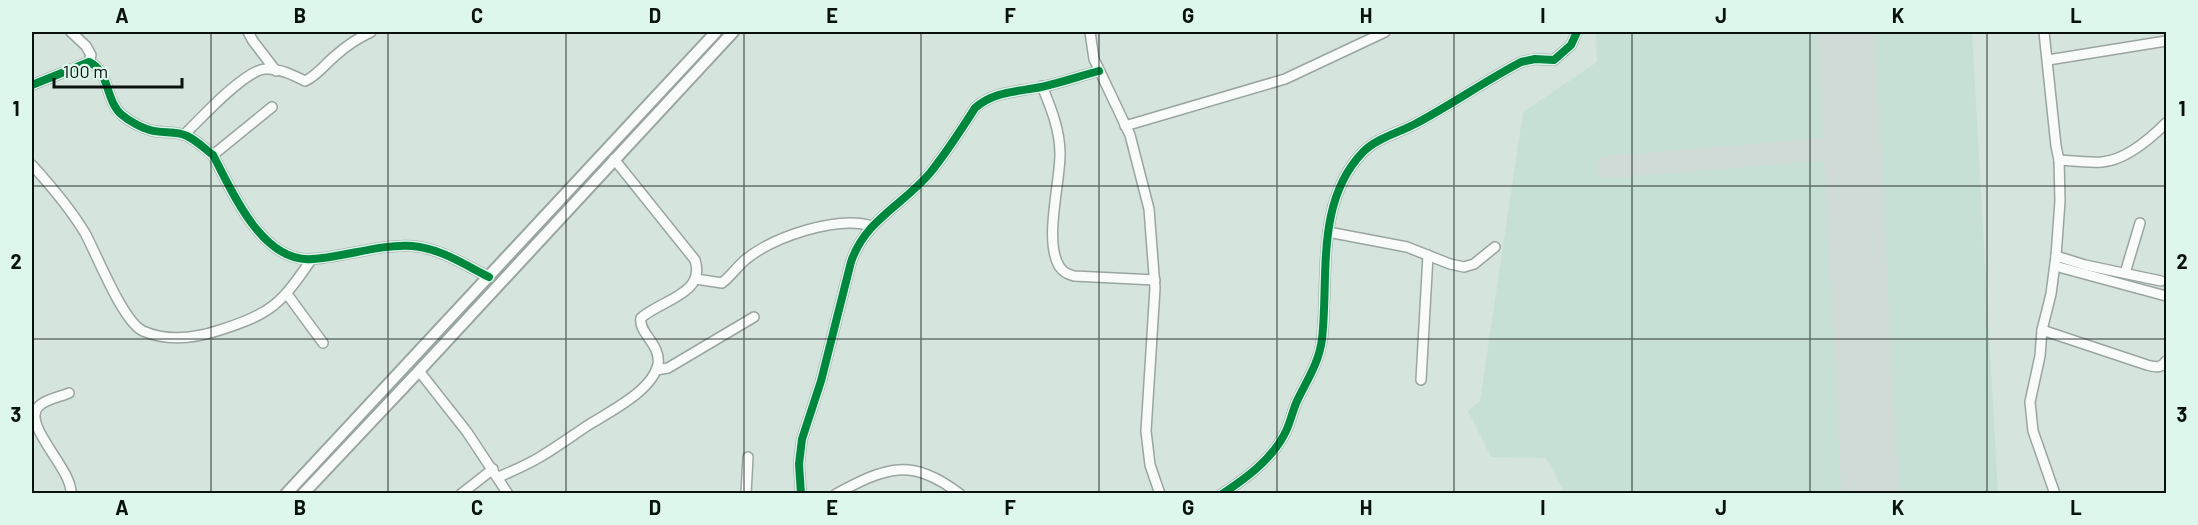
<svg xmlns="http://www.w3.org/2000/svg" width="2198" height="525" viewBox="0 0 2198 525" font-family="Barlow,sans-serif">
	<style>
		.built { fill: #c7e0d6 }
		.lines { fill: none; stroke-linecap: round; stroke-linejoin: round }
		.taxiway { stroke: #d0dad6; stroke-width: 22 }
		.runway { stroke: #d0dad6; stroke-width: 57 }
		.minor-casing { stroke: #9aa5a0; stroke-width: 12 }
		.major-casing { stroke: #9aa5a0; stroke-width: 14 }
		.minor { stroke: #f9fbfa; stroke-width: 9 }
		.major { stroke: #f9fbfa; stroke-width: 10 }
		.cycleway-casing { stroke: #ddf7ed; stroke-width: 11 }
		.cycleway { stroke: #00873e; stroke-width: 8 }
		.grid { fill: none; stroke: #09120e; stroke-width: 1.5; stroke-opacity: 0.55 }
		.neatline { fill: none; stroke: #09120e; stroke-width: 2 }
		.grid-label { font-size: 20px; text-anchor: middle; font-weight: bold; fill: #09120e }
	</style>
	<rect width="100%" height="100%" fill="#d6e4de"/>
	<polygon class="built" points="1596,32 1972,32 1998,493 1565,493 1546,458 1491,457 1468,411 1480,401 1523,112 1597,62"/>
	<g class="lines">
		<polyline class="taxiway" points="1608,167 1852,147"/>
		<polyline class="runway" points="1846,32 1870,494"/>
		<defs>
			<g id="minor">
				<polyline points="71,32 86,46 91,55 89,62"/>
				<polyline points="248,32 253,41 276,71"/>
				<polyline points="1090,32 1094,59 1130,135 1149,209 1155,288 1146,431 1150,465 1160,494"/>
				<polyline points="2044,32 2056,146 2059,160 2060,201 2056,256 2051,294 2042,330 2040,356 2030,402 2033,431 2055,494"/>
				<polyline points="2048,60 2166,41"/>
				<path d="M 32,85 L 89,62 C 110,71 105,101 122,115 C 129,121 142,128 150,130 C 162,134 176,130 187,136 C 196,140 205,149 213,155 C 232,191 262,263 312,259 C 346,257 378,244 412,246 C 440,248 465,265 489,277"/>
				<path d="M 1042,86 C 1051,108 1060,130 1060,154 C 1060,184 1044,240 1059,266 C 1063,272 1067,274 1074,276 L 1155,280"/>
				<polyline points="1125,126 1285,79 1385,32"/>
				<path d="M 185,134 C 200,119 245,70 265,69 C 279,68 293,75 305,81 C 318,75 324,65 335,56 C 346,46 358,38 371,32"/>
				<polyline points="213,155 272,107"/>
				<path d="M 2059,160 C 2073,161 2088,163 2102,162 C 2126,160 2150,139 2166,123"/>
				<path d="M 32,165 C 52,187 70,208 85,233 C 97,255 123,322 143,331 C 168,342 196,338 220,330 C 271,314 281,304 311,260"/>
				<polyline points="1328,232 1407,247 1450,264 1464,267 1474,264 1495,247"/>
				<polyline points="2056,256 2085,265 2161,281"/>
				<polyline points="2055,266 2166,296"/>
				<polyline points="2125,273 2140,223"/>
				<path d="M 696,279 L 722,283 C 731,276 737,267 745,260 C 773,237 837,215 872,226"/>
				<polyline points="287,294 323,343"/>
				<path d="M 2042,330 L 2147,365 C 2155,367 2161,369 2166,361"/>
				<polyline points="656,370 668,368 754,317"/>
				<polyline points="419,371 467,432 508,494"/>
				<polyline points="1421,380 1428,255"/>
				<path d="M 69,393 C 60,397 46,399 39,406 C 20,424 73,469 71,494"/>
				<path d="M 499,477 C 512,471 527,465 540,457 C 557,447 573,435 590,424 C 611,411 653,390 658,364 C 661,344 638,333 641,318 C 661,300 706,294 695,260 L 614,159"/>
				<polyline points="461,494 493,469"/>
				<polyline points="746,494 748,457"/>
				<path d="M 801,494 L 799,464 L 802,439 L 821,381 L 851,262 C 865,220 903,205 930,173 C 946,153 961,130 975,108 C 994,91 1017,92 1041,87 C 1060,83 1080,76 1099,71"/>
				<path d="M 836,494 C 886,467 911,457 960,494"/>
				<path d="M 1222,494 C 1245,479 1271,460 1284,435 C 1290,425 1292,412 1297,401 C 1307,380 1319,363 1322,339 C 1329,276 1315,202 1363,152 C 1377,138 1398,133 1415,124 C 1451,105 1485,81 1521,62 L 1535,59 L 1554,60 L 1571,45 L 1577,32"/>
			</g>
			<g id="major">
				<polyline points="286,494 716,32"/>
				<polyline points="303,494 419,371 733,32"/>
			</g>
		</defs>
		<use href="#minor" class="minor-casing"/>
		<use href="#major" class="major-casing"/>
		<use href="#minor" class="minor"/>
		<use href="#major" class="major"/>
		<defs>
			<g id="cycleway">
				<path d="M 32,85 L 89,62 C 110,71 105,101 122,115 C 129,121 142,128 150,130 C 162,134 176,130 187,136 C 196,140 205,149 213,155 C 232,191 262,263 312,259 C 346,257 378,244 412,246 C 440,248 465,265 489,277"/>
				<path d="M 801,494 L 799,464 L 802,439 L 821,381 L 851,262 C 865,220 903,205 930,173 C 946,153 961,130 975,108 C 994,91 1017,92 1041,87 C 1060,83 1080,76 1099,71"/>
				<path d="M 1222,494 C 1245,479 1271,460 1284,435 C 1290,425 1292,412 1297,401 C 1307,380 1319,363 1322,339 C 1329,276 1315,202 1363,152 C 1377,138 1398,133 1415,124 C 1451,105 1485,81 1521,62 L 1535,59 L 1554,60 L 1571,45 L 1577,32"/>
			</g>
		</defs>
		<use href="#cycleway" class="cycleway-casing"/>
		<use href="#cycleway" class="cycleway"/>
	</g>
	<path class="grid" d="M 211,32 L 211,494M 388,32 L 388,494M 566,32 L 566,494M 744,32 L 744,494M 921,32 L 921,494M 1099,32 L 1099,494M 1277,32 L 1277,494M 1454,32 L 1454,494M 1632,32 L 1632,494M 1810,32 L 1810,494M 1987,32 L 1987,494M 32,186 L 2166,186M 32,339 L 2166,339"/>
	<rect width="2198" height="525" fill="none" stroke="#ddf7ed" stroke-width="66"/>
	<path d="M54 78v9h128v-9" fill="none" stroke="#09120e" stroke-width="3"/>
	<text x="63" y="78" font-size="18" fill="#09120e" stroke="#ddf7ed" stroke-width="4.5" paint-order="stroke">100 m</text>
	<rect x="33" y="33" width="2132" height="459" class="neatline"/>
	<g class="grid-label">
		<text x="122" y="23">A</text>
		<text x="300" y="23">B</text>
		<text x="477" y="23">C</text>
		<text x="655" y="23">D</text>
		<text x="832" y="23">E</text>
		<text x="1010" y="23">F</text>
		<text x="1188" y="23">G</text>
		<text x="1366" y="23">H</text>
		<text x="1543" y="23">I</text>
		<text x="1721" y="23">J</text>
		<text x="1898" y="23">K</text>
		<text x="2076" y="23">L</text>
		<text x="16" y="116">1</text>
		<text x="2182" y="116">1</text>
		<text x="16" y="269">2</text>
		<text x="2182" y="269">2</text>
		<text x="16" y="422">3</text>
		<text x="2182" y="422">3</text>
		<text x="122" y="515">A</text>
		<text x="300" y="515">B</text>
		<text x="477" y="515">C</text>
		<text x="655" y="515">D</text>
		<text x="832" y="515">E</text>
		<text x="1010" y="515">F</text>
		<text x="1188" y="515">G</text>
		<text x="1366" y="515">H</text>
		<text x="1543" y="515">I</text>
		<text x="1721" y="515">J</text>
		<text x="1898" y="515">K</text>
		<text x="2076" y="515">L</text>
	</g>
</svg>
